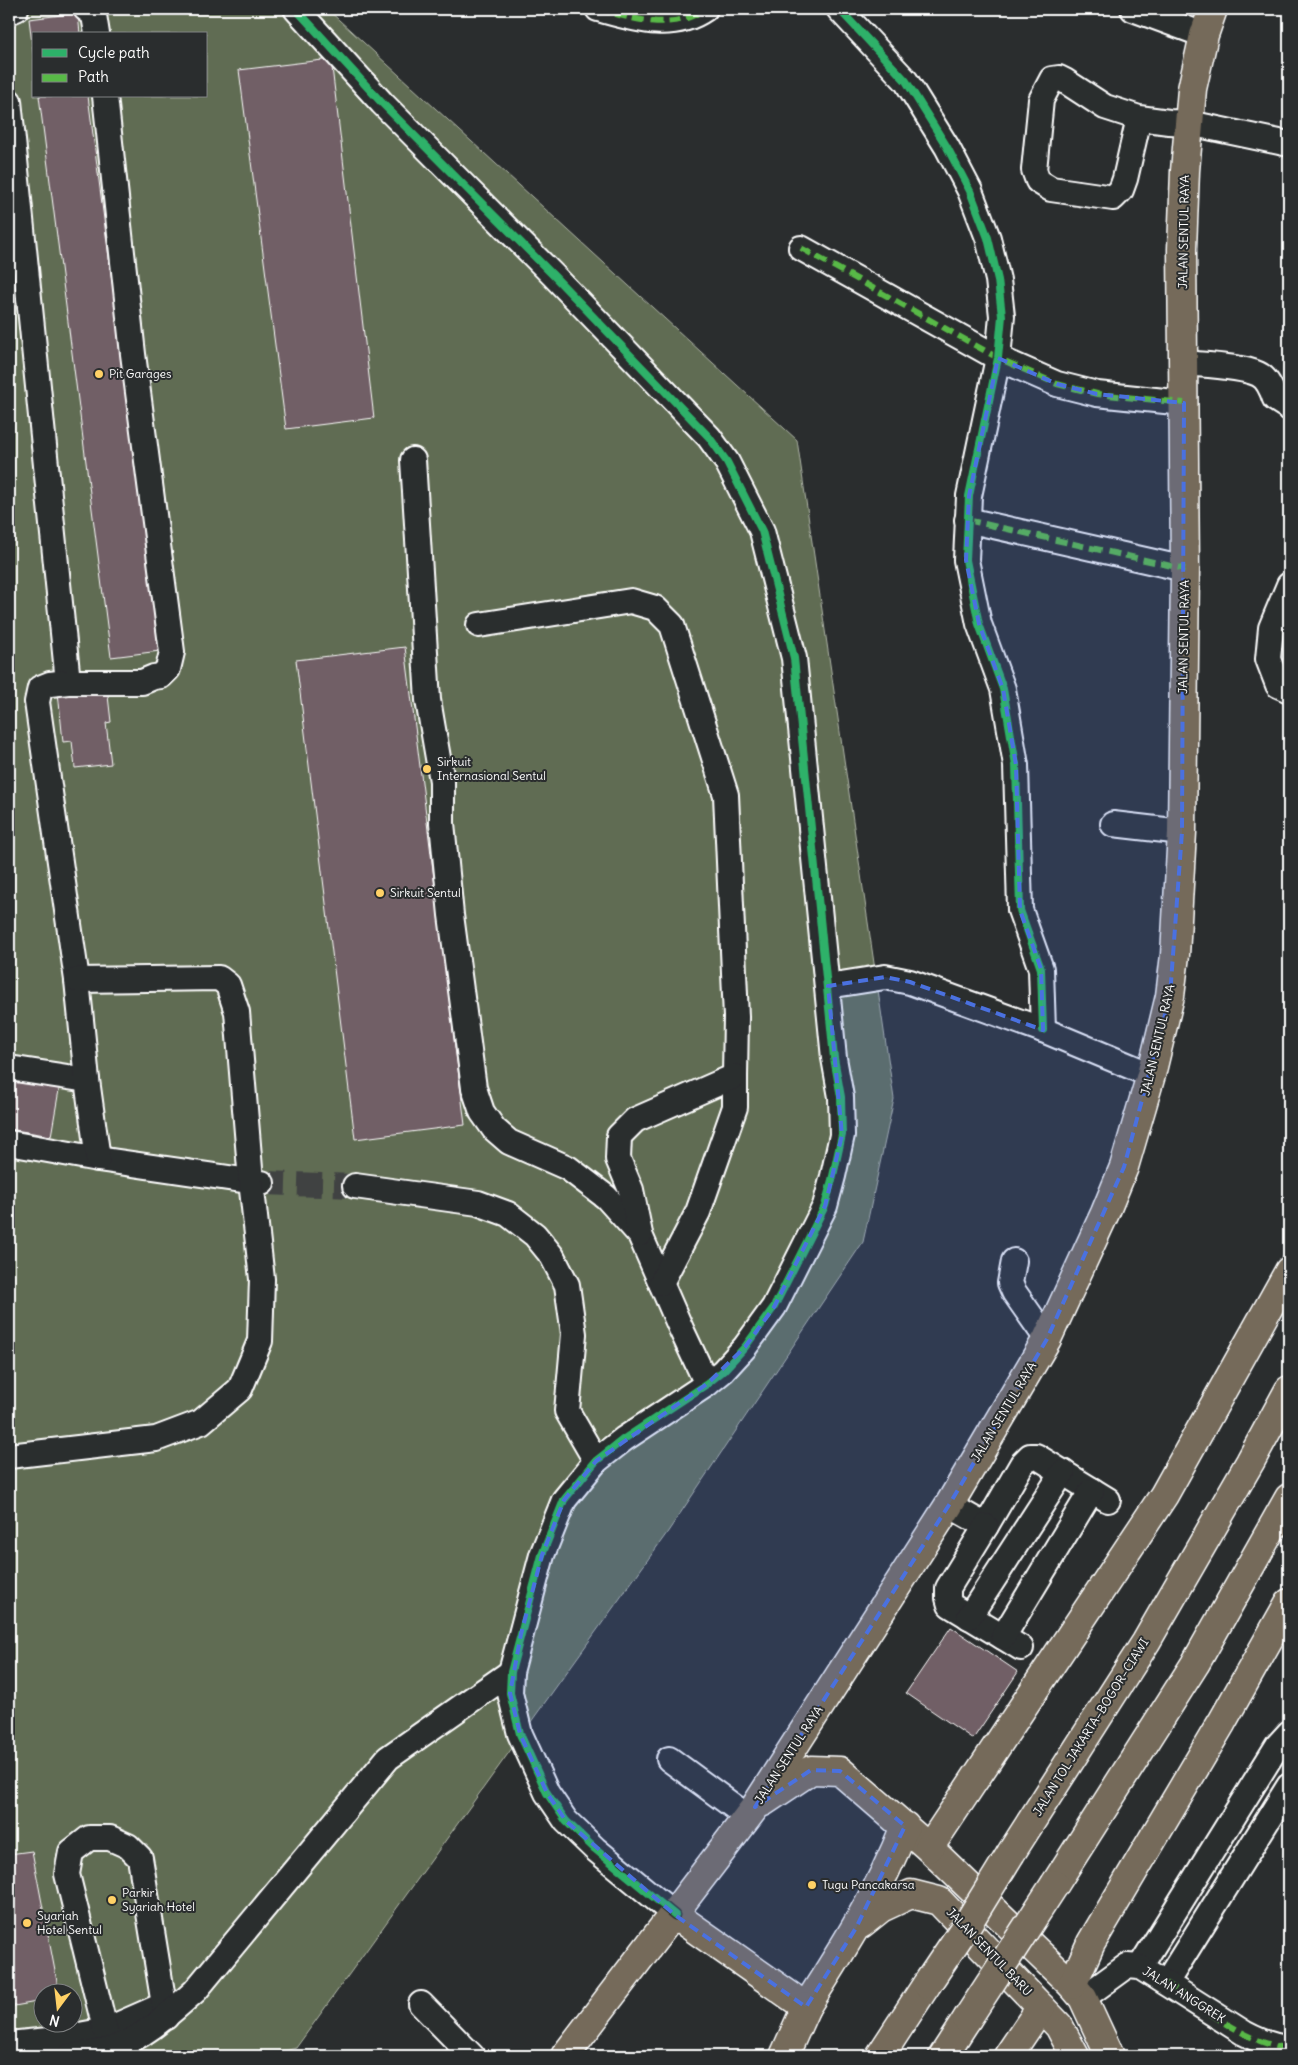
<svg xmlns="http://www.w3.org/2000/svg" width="1298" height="2065" viewBox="0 0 1298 2065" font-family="Delius,sans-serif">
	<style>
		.green { fill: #616c53; stroke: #b0b6a9; fill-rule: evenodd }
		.building { fill: #715e66; stroke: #fff }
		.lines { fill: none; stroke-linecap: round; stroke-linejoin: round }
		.minor-tunnel { stroke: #3f4243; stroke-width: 24; stroke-dasharray: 24 12; stroke-linecap: butt }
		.minor-casing { stroke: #fff; stroke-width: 28 }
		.major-casing { stroke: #fff; stroke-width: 31 }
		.highway-casing { stroke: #fff; stroke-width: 31 }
		.minor { stroke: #2a2d2e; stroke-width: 24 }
		.major { stroke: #746a5a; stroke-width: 28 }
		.highway { stroke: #746a5a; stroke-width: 28 }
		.highway-bridge-casing { stroke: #fff; stroke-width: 31; stroke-linecap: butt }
		.highway-bridge { stroke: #746a5a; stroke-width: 28 }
		.quiet { stroke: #58b947; stroke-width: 6; stroke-dasharray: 12 6; stroke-linecap: butt }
		.cycleway-casing { stroke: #2a2d2e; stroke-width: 11 }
		.cycleway { stroke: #2db169; stroke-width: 8 }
		.marked { fill: #4a71e0; fill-opacity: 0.2; stroke: #4a71e0; stroke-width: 4; stroke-dasharray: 10 6; stroke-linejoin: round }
		.poi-dot { fill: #ffd166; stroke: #2a2d2e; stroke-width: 2 }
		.labels { text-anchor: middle; stroke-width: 4; stroke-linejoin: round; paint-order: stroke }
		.street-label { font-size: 12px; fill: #fff; stroke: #2a2d2e }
		.poi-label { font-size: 12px; fill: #fff; stroke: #2a2d2e; text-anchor: start }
	</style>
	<rect width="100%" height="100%" fill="#2a2d2e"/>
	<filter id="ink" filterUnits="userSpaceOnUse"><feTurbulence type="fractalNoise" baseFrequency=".02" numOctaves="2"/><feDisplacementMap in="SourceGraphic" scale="10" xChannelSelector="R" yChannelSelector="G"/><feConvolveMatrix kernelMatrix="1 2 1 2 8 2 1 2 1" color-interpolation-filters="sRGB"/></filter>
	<g filter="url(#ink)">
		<path class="green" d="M 9,9 L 327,9 L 797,440 L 894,1099 L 863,1242 L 667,1533 L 296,2048 L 267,2056 L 9,2056 ZM 34,34 L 206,34 L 206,96 L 34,96 ZM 42,1992 L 72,1992 L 72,2022 L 42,2022 Z"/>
		<g class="building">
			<polygon points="78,13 80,34 34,34 34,59 29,19"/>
			<polygon points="331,59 374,418 286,429 239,70"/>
			<polygon points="39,96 88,96 160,651 111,657"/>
			<polygon points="405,647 465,1125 355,1139 296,660"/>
			<polygon points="107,687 111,722 106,723 111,764 75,768 72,741 63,742 58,692"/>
			<polygon points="9,1075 60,1084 51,1136 9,1129"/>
			<polygon points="951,1627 1018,1672 973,1739 906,1693"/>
			<polygon points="32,1851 59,1992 42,1992 42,2001 9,2007 9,1854"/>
		</g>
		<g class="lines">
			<polyline class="minor-tunnel" points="262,1183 355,1186"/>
			<defs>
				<g id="minor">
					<polyline points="86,9 94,15 97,34"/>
					<polyline points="296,9 382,103 553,275 709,437 727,462 762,531 794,658 834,1058 841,1097 842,1135 833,1176 825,1206 774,1307 745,1347 723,1371 707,1384 624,1439 596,1461 564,1500 542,1555 511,1672 510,1693 520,1734 547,1793 566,1821 595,1849 675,1915"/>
					<path d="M 598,9 C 634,19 672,32 705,9"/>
					<polyline points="839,9 906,81 947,147 970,191 988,238 998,280 1002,316 998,358 969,496 966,560 979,624 1003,689 1016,765 1020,910 1041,969 1043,1030"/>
					<polyline points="1133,9 1204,35"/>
					<polyline points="9,12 16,9"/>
					<polyline points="9,101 68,682"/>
					<polyline points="1139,118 1125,179 1121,190 1113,198 1051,189 1038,181 1034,170 1041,100 1052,79 1059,78 1065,81 1105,107 1139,118 1169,122 1189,123 1289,144"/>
					<polyline points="801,248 998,358 1057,384 1097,394 1184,403"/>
					<path d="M 1183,363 C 1202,365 1241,366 1258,374 C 1267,378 1272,390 1275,399 L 1289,408"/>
					<polyline points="413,460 428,700 442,781 442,823 451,915 474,1088 482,1112 494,1129 509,1142 568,1168 606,1197 640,1235 682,1331 707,1384"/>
					<polyline points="967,520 1185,569"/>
					<polyline points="1289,585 1271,628 1268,659 1278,685 1289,690"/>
					<polyline points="479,625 631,601 655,608 672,625 726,795 736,1017 735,1076 735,1107 698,1212 661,1283"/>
					<polyline points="1113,824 1182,832"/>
					<polyline points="828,986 885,977 910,982 1043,1030 1151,1075"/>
					<polyline points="9,1068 87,1080"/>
					<polyline points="9,1143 98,1159 262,1183"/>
					<polyline points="98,1159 87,1080 77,980 37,702 40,688 50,684 68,682 142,682 154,677 161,676 168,669 172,652 133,354 105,96"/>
					<polyline points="355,1186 478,1203 508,1214 535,1235 552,1256 567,1285 574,1334 567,1411 596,1461"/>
					<polyline points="640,1234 631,1190 618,1159 619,1136 635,1120 735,1076"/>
					<polyline points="1014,1261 1010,1283 1014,1292 1047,1339"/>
					<polyline points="9,1456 156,1439 201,1422 240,1389 260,1341 262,1279 251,1181 237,1012 228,985 219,978 77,980"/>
					<polyline points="949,1505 986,1526 1022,1464 1030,1456 1036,1456 1108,1500"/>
					<polyline points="986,1526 948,1588 948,1598 950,1605 1021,1648"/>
					<polyline points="969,1617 1063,1472"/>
					<polyline points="1003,1637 1092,1490"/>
					<polyline points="669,1759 748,1817"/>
					<polyline points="1140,1967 1278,1745 1289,1733"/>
					<polyline points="1166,1983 1289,1786"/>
					<path d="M 1083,1998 L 1127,1966 L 1140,1967 L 1244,2033 C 1259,2041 1273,2047 1289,2048"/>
					<polyline points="421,2004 472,2056"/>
					<polyline points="9,2044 58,2039 106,2030 163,2005"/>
					<polyline points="110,2049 67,1874 71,1852 89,1838 110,1838 128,1846 140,1858 166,2017"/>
					<path d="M 69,2056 C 82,2054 98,2053 111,2049 C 145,2037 169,2014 195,1991 L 388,1758 L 511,1672"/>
				</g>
				<g id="major">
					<polyline points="763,1802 811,1770 840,1771 929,1848 1072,1985 1083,1998 1110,2056"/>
					<path d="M 675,1915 L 806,2007 C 843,1949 880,1891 905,1826"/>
					<polyline points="861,1924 881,1908 911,1894 939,1901 1059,2026 1075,2056"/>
					<polyline points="565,2056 755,1807 949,1505 1047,1339 1105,1213 1124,1167 1151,1075 1170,996 1175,955 1182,832 1185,569 1182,249 1185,171 1192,89 1204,35 1213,9"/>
				</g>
				<g id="highway">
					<polyline points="929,1848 1164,1495 1289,1271"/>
					<polyline points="1011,1853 1146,1642 1250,1462 1289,1390"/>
					<polyline points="1055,1884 1195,1664 1289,1498"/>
					<polyline points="1072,1985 1091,1943 1222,1722 1289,1603"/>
					<polyline points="784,2056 806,2007"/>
					<polyline points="880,2056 927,1984"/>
					<polyline points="943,2056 967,2019"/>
					<polyline points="1008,2056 1041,2007"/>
				</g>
			</defs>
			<use href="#minor" class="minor-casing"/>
			<use href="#major" class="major-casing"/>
			<use href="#highway" class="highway-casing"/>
			<use href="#minor" class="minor"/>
			<use href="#major" class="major"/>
			<use href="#highway" class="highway"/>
			<defs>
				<g id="highway-bridge">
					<polyline points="927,1984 968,1923 1011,1853"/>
					<polyline points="967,2019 1055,1884"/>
				</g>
			</defs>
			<use href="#highway-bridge" class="highway-bridge-casing"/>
			<use href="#highway-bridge" class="highway-bridge"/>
			<g class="quiet">
				<path d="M 598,9 C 634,19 672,32 705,9"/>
				<polyline points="801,248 998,358 1057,384 1097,394 1184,403"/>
				<polyline points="967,520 1185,569"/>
				<path d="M 1166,1983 C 1198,2004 1252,2047 1289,2048"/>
			</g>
			<defs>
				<g id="cycleway">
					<polyline points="296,9 382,103 553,275 709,437 727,462 762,531 794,658 834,1058 841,1097 842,1135 833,1176 825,1206 774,1307 745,1347 723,1371 707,1384 624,1439 596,1461 564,1500 542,1555 511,1672 510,1693 520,1734 547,1793 566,1821 595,1849 675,1915"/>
					<polyline points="839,9 906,81 947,147 970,191 988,238 998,280 1002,316 998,358 969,496 966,560 979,624 1003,689 1016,765 1020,910 1041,969 1043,1030"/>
				</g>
			</defs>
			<use href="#cycleway" class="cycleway-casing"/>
			<use href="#cycleway" class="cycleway"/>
		</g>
	</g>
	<path class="marked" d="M 998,358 L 1057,384 L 1097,394 L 1184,403 L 1182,832 L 1170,996 L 1124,1167 L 1047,1339 L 949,1505 L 755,1807 L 811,1770 L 840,1771 L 905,1826 L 856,1928 L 806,2007 L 675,1915 L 566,1821 L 547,1793 L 520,1734 L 510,1693 L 521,1634 L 542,1555 L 564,1500 L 596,1461 L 707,1384 L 745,1347 L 774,1307 L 825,1206 L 842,1135 L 828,986 L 885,977 L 910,982 L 1043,1030 L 1041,969 L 1020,910 L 1016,765 L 1003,689 L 979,624 L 966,560 L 969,496 Z"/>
	<g class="poi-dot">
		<circle cx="99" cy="374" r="5"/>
		<circle cx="427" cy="769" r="5"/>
		<circle cx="380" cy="893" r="5"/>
		<circle cx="812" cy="1885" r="5"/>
		<circle cx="112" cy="1900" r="5"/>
		<circle cx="27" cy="1923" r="5"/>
	</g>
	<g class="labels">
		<g class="street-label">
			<text transform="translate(1184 232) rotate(-89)" y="4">JALAN SENTUL RAYA</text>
			<text transform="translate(1184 637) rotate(-89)" y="4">JALAN SENTUL RAYA</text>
			<text transform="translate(1158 1040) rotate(-77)" y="4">JALAN SENTUL RAYA</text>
			<text transform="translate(1004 1412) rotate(-59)" y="4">JALAN SENTUL RAYA</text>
			<text transform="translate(1091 1727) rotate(-58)" y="4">JALAN TOL JAKARTA–BOGOR–CIAWI</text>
			<text transform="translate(789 1755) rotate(-57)" y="4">JALAN SENTUL RAYA</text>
			<text transform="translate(989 1952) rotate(46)" y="4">JALAN SENTUL BARU</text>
			<text transform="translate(1184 1995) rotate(32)" y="4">JALAN ANGGREK</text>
		</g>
		<g class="poi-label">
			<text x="109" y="378">Pit Garages</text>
			<text x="437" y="766">Sirkuit<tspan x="437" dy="14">Internasional Sentul</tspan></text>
			<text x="390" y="897">Sirkuit Sentul</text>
			<text x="822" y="1889">Tugu Pancakarsa</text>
			<text x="122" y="1897">Parkir<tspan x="122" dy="14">Syariah Hotel</tspan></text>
			<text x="37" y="1920">Syariah<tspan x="37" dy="14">Hotel Sentul</tspan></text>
		</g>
	</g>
	<rect width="1298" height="2065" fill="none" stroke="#2a2d2e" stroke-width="30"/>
	<rect x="15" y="15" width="1268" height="2035" fill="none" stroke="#fff" stroke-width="2" filter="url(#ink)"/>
	<rect x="32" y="32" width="175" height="65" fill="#2a2d2e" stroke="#7f8182"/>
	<rect x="42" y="49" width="25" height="8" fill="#2db169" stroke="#7f8182"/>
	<text x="78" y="58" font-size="15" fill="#ffffff">Cycle path</text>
	<rect x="42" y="74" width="25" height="8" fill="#58b947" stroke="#7f8182"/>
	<text x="78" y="82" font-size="15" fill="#ffffff">Path</text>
	<g transform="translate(58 2008) rotate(195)"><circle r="24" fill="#2a2d2e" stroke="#7f8182"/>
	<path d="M0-4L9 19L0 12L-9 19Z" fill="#ffd166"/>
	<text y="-8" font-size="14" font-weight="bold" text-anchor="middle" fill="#ffffff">N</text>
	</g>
</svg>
